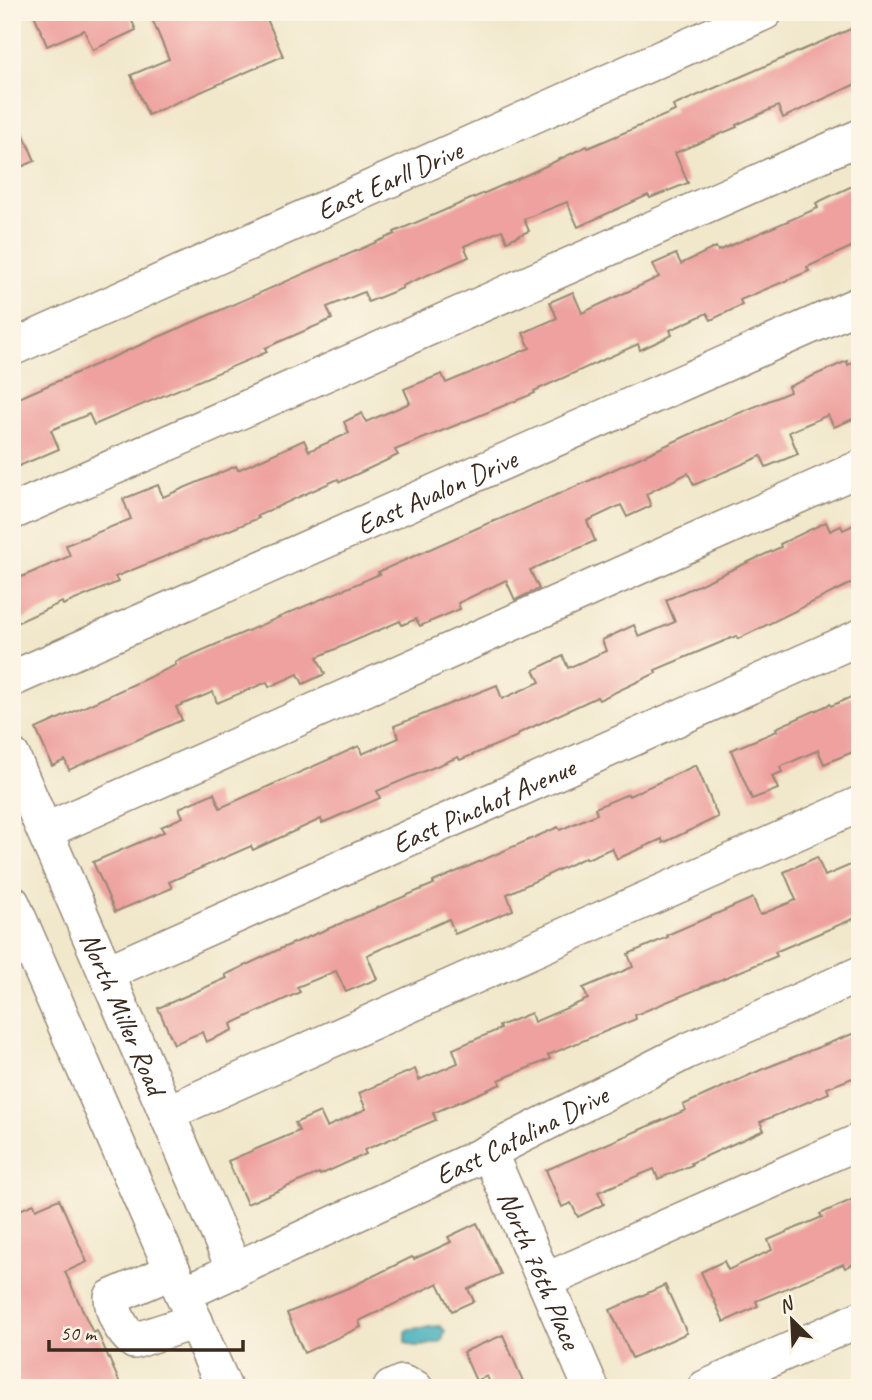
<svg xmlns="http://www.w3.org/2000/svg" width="872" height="1400" viewBox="0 0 872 1400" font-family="Caveat,sans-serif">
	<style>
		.water { fill: #3faebb; stroke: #3d6c6c; stroke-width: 2 }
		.building { fill: #eea19f }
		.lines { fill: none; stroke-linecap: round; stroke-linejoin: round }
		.minor-casing { stroke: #968975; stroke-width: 38 }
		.minor { stroke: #fff; stroke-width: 35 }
		.labels { text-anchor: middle; stroke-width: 5; stroke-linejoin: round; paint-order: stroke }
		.street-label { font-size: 28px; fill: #3b2a1e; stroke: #fcf5e5 }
	</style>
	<rect width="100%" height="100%" fill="#fcf5e5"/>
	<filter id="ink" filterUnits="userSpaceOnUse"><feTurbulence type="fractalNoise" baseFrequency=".0143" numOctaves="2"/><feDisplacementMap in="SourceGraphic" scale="14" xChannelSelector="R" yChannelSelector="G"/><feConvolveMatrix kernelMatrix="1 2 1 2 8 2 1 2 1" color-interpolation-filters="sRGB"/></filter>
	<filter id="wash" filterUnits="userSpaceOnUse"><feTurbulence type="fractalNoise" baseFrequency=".00686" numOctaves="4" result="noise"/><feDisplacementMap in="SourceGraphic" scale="28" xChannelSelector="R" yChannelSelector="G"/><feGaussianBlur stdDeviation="1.57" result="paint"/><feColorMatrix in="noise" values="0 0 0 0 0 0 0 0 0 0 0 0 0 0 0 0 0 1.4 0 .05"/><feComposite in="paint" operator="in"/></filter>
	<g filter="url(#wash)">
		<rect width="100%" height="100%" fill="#f1e8cc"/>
		<path class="water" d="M 440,1326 L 445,1331 L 442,1341 C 432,1344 415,1350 406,1342 L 406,1331 L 410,1329 Z"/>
		<g id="blocks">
			<g class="building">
				<polygon points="33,12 128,12 136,30 93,50 84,30 47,46"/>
				<polygon points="149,12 264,12 283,56 148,115 131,75 169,59"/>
				<polygon points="860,25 860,82 783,118 778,106 736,125 737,127 675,153 688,183 650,198 648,195 578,227 567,202 524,219 529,231 507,241 502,230 464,246 469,257 402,286 403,288 368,302 364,292 327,307 332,319 265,348 267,352 94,425 89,414 51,430 59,449 12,469 12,401 395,234 394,232 531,173 587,146 588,148 675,111 673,106"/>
				<polygon points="12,107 35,161 12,171"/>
				<polygon points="852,186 860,202 860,243 807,267 809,271 740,300 742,305 711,320 707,313 670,330 672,335 640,350 638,344 534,391 535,393 395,450 398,455 340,482 338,479 257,516 259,518 115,577 118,582 63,605 62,602 12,625 12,581 70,556 66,545 131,519 123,499 158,485 163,497 236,466 238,470 304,440 309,451 349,433 344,422 362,413 366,422 410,403 404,389 442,374 446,383 530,348 523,333 557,318 550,302 573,292 582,313 659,277 653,264 676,254 681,264 716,247 718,251 818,208 816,203"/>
				<polygon points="860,360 860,416 834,427 828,415 789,432 798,454 766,467 761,456 694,485 688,473 646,494 651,506 627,517 621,505 587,521 595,541 530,570 539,589 515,600 506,580 458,603 460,609 420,626 416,619 402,625 400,621 317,657 325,674 303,684 298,674 269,687 267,682 217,703 213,692 176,707 182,720 69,770 65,760 52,766 36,729 176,665 175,662 380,574 378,572 493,521 493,522 591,480 708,426 790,392 788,387 847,361 848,365"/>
				<polygon points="826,522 830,531 841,526 843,530 860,522 860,579 738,639 736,636 655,670 656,673 599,700 597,697 517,734 518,736 460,760 458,757 377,791 380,798 322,823 321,819 253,850 251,846 169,882 172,888 115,912 93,862 164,832 161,827 183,817 179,808 214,793 220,808 359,746 362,754 399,738 394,726 497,685 502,699 540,682 534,670 563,656 568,668 606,651 602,640 634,625 639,637 675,622 666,600 781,547 780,544"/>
				<polygon points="860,693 860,749 824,764 818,750 780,767 782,772 772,776 778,789 752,799 731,750 777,731 776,728 830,704 831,706"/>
				<polygon points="696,765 718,817 663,843 662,839 617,859 612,848 587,859 586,857 507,894 513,910 455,934 449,919 367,955 377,979 346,992 336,971 297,987 300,992 231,1024 233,1030 206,1042 202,1032 174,1044 158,1008 227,978 225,975 280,949 434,884 433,882 558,827 560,830 597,814 595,808 628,794 629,796"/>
				<polygon points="817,857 825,876 860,861 860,916 775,952 777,956 635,1015 636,1019 548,1055 550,1059 499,1080 501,1084 433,1113 436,1120 364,1150 366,1154 320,1175 319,1173 247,1204 228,1161 299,1131 295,1123 320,1112 327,1127 366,1109 359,1093 415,1069 419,1080 458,1063 453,1049 500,1029 499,1026 531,1013 534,1022 588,999 583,988 633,967 628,954 668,937 667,935 753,898 760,915 796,900 784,872"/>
				<polygon points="860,1031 860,1075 827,1088 829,1093 760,1122 764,1130 691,1163 692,1165 658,1179 654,1169 598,1192 604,1204 578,1217 571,1203 562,1207 546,1170 686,1110 683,1105 763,1069"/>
				<polygon points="860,1196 860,1261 845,1268 843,1264 756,1301 758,1306 724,1322 701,1272 724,1261 728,1270 772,1250 768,1240 822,1217 820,1214"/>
				<polygon points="59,1199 87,1262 65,1272 93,1333 97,1331 122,1388 12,1388 12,1213 34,1204 36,1209"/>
				<polygon points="477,1223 501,1274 468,1289 474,1301 452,1311 438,1283 359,1321 361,1327 304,1353 287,1313 353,1286 412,1257 414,1259 451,1242 448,1237"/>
				<polygon points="665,1285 687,1333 632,1358 610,1310"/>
				<polygon points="503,1335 526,1388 492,1388 487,1376 476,1381 463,1352"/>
			</g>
		</g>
	</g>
	<g filter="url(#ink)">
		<use href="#blocks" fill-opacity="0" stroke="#968975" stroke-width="2"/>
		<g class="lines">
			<defs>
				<g id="minor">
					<path id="s1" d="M 12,348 L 765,12"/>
					<polyline points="12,512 860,137"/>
					<path id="s2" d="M 12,679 L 860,304"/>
					<path id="s3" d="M 12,756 L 235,1271"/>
					<polyline points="45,831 860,468"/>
					<polyline points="12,903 224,1388"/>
					<path id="s4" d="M 106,973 L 860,637"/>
					<polyline points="167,1113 860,804"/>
					<path id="s5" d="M 489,1152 L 591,1388"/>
					<path d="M 173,1271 L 112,1297 C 112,1312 122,1332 134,1341 L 195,1321"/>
					<polyline points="545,1281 860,1141"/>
					<path id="s6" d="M 183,1294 L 489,1152 L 685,1052 L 860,974"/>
					<polyline points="391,1388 402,1383 415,1388"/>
					<polyline points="705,1388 860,1319"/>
				</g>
			</defs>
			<use href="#minor" class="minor-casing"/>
			<use href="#minor" class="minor"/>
		</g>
	</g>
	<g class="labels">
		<g class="street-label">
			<text dy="10" stroke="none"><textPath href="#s1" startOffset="413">East Earll Drive</textPath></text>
			<text dy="10" stroke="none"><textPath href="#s2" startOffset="464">East Avalon Drive</textPath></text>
			<text dy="10" stroke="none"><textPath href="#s4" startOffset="413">East Pinchot Avenue</textPath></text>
			<text dy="10" stroke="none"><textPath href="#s3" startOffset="280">North Miller Road</textPath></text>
			<text dy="10" stroke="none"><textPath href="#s6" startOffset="374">East Catalina Drive</textPath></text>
			<text dy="10" stroke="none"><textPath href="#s5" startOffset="128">North 76th Place</textPath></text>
		</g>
	</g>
	<rect width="872" height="1400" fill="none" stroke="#fcf5e5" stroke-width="42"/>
	<g transform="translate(792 1320) rotate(336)" stroke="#fcf5e5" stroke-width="5" paint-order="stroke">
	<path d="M0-5L12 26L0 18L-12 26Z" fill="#3b2a1e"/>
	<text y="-10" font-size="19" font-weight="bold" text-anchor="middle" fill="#3b2a1e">N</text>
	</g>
	<path d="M49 1340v10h194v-10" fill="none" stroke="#3b2a1e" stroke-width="3.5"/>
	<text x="60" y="1340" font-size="21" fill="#3b2a1e" stroke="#fcf5e5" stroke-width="5" paint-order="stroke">50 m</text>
</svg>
